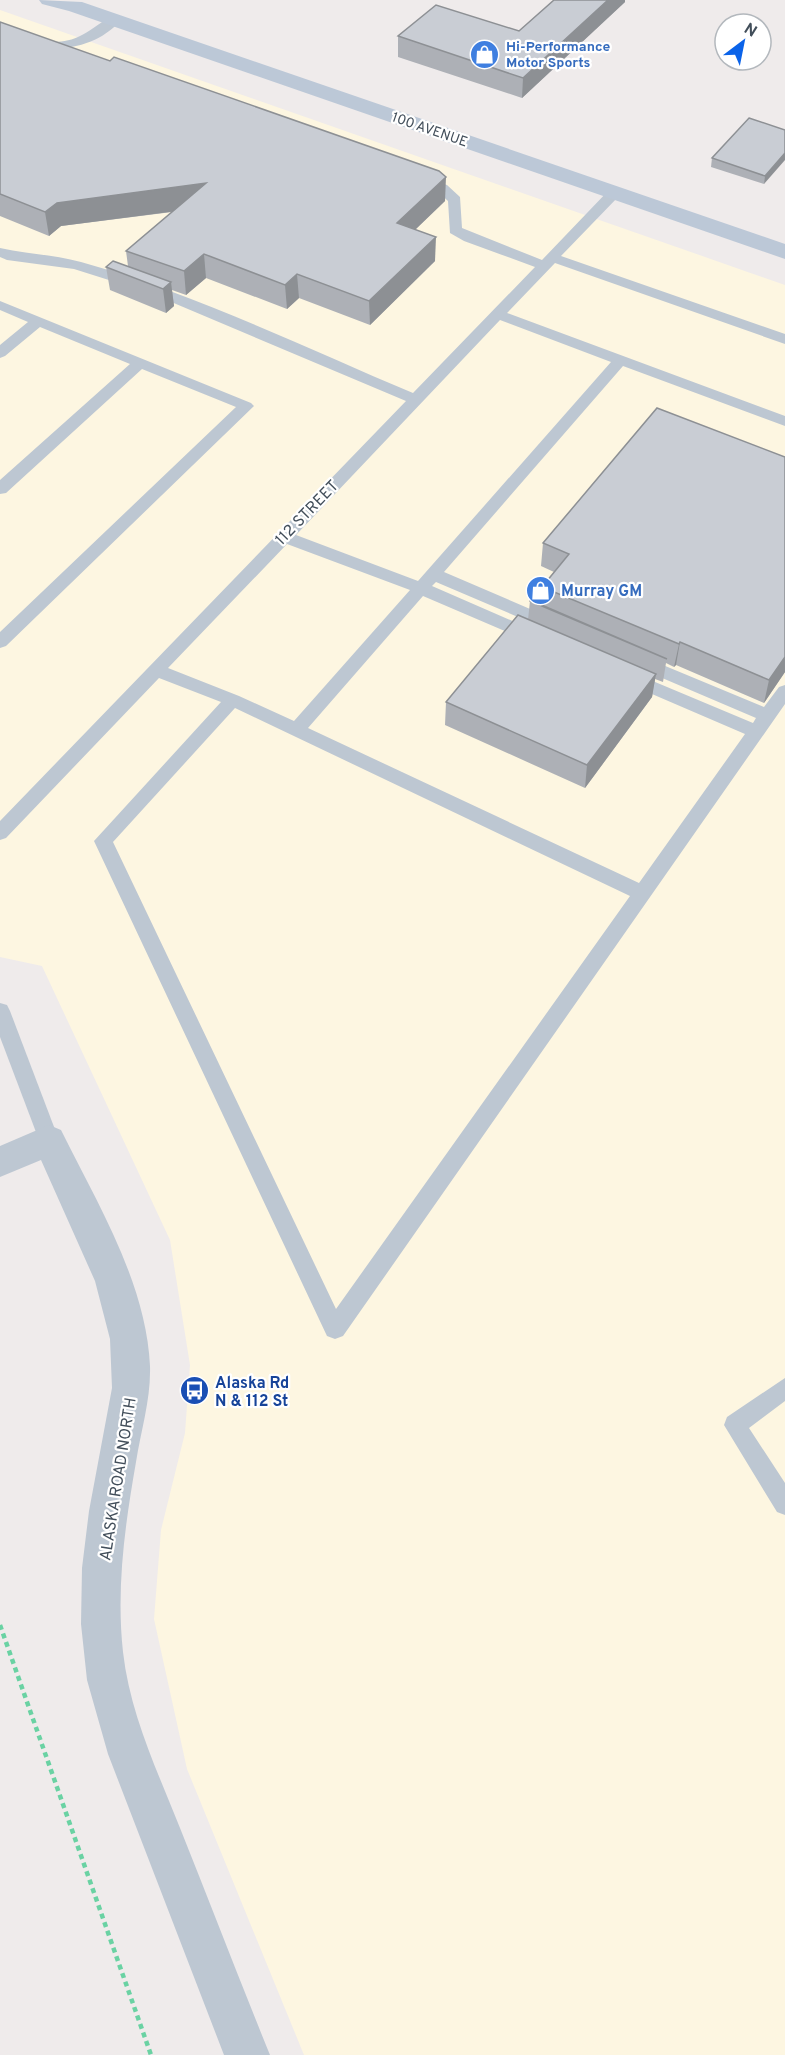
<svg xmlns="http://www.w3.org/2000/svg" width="785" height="2055" viewBox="0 0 785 2055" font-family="Overpass,sans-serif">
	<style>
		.commercial { fill: #fdf6e1 }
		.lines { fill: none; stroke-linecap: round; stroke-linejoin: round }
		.path { stroke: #6ad2a3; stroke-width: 4.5; stroke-dasharray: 5 4; stroke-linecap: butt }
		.lane { fill: #bdc7d2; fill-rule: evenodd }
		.street { fill: #bdc7d2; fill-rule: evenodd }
		.secondary { fill: #bcc8d7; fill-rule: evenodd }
		.wall { fill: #adb0b6 }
		.shaded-wall { fill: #8d9094 }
		.building { fill: #c9cdd4; stroke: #8d9094; stroke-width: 1.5 }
		.labels { text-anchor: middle; stroke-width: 4.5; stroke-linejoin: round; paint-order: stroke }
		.far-shop-label { font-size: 14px; font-weight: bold; fill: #366cbe; stroke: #fff; text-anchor: start }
		.far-street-label { font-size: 14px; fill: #424e5a; stroke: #fff }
		.street-label { font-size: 16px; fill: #424e5a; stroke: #fff }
		.shop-label { font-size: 16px; font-weight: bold; fill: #366cbe; stroke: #fff; text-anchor: start }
		.transit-label { font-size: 16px; font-weight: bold; fill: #164399; stroke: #fff; text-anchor: start }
	</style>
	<rect width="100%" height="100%" fill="#efebeb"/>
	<polygon class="commercial" points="0,10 785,285 785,2055 304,2055 187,1769 154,1619 161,1530 185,1433 190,1365 170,1240 42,966 0,957"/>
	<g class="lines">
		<polyline class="path" points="0,1625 151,2055"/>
		<g class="lane">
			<path d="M 115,16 L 121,20 C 89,56 41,52 0,38 L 0,30 C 29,37 54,50 82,35 C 93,30 103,19 115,16 Z"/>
			<path d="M 421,176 L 447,185 L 460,197 L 462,228 L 542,260 L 609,190 L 619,190 L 619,196 L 561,256 L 785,334 L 785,344 L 555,263 L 507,313 L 785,416 L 785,426 L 623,366 L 444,572 L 558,621 L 560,625 L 558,629 L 546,629 L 436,582 L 432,586 L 540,633 L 542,637 L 540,641 L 528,641 L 423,596 L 308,728 L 639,883 L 745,734 L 624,682 L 622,678 L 624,674 L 636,674 L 753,723 L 756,718 L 634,666 L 632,662 L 634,658 L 646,658 L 764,707 L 779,687 L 785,685 L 785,704 L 343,1336 L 335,1339 L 327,1336 L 94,841 L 221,702 L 159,678 L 6,838 L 0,840 L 0,821 L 406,401 L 150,293 L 74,269 L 7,260 L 0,257 L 0,248 C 27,254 56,255 81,262 C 195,294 304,347 413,393 L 535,267 L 464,241 L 450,233 L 448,201 L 437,191 L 416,183 L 414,180 ZM 500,320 L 611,362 L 418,581 L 296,535 ZM 287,544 L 410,590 L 294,721 L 239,696 L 168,668 ZM 235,708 L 630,896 L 336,1309 L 113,842 Z"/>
			<polygon points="0,301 251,403 254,406 6,646 0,648 0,632 236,407 142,369 6,493 0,494 0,480 130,364 40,327 5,356 0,358 0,345 28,322 0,310"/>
			<polygon points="0,1003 7,1005 10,1011 59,1140 56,1146 49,1149 42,1146 39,1140 0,1037"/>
			<polygon points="785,1378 785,1401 749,1428 785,1483 785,1515 777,1512 724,1425 727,1417"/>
		</g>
		<path class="street" d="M 49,1125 L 61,1130 C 97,1203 146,1282 150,1366 C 151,1399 141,1430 136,1462 C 125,1525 116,1588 123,1652 C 130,1714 157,1770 180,1828 C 210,1903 239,1979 270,2055 L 224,2055 L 108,1754 L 87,1680 L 81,1624 L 82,1568 L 89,1511 L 112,1388 L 110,1339 L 95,1281 L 41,1160 L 0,1177 L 0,1146 Z"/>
		<polygon class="secondary" points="39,0 82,2 785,244 785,259 69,11 42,4"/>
	</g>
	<g class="wall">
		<polygon points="554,0 625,0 625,2 522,98 398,57 398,36 519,31"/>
		<polygon points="0,22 445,201 415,230 435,261 370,325 299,298 287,309 206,278 186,295 172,290 174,306 166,313 110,290 106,267 128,266 126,251 172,212 61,226 49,236 0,216"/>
		<polygon points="785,130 764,184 711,167 712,158"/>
		<polygon points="657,408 785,672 764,703 676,665 674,667 666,663 663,682 655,679 652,697 585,788 445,725 446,702 528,620 530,601 540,605 542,587 554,572 541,566 543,543"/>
	</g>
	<g class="shaded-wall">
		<polygon points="608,0 625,0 625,2 522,98 523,78"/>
		<polygon points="785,153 785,160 764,184 765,176"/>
		<polygon points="446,177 445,201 397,247 397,223"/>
		<polygon points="206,183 208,207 61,226 49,236 45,212 57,203"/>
		<polygon points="436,237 435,261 370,325 369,301"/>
		<polygon points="204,254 206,278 186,295 184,271"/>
		<polygon points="297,274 299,298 287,309 285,285"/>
		<polygon points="171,282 174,306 166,313 163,289"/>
		<polygon points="680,642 676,665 674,667 679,644"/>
		<polygon points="785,657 785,672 764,703 769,680"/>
		<polygon points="656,674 652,697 585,788 587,765"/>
	</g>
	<g class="building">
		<polygon points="554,0 608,0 523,78 398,36 436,5 519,31"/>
		<polygon points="0,22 110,61 114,57 439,171 446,177 397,223 436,237 369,301 297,274 285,285 204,254 184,271 126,251 206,183 57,203 45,212 0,194"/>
		<polygon points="749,118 785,130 785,153 765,176 712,158"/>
		<polygon points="113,261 171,282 163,289 106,267"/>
		<polygon points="657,408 785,457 785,657 769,680 680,642 679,644 542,587 569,554 543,543"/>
		<polygon points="530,600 667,659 530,601"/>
		<polygon points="518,615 656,674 587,765 446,702"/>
	</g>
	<defs>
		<symbol id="shop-disc" viewBox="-11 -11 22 22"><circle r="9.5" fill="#3f7fe0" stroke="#fff"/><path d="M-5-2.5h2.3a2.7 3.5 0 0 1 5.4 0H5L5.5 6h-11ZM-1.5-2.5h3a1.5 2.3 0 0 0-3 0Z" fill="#fff"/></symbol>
		<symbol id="bus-disc" viewBox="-11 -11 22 22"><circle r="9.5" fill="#1a4fb4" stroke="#fff"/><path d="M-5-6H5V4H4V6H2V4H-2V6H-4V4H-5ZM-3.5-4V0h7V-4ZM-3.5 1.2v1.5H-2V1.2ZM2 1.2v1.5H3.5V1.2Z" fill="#fff"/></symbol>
	</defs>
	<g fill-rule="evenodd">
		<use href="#shop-disc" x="468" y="38" width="33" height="33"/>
		<use href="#shop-disc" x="524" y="574" width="33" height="33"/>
		<use href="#bus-disc" x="178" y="1374" width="33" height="33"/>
	</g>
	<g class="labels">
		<g class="far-shop-label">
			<text x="506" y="51">Hi-Performance<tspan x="506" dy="16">Motor Sports</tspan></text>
		</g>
		<g class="far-street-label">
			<text transform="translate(430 129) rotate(19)" y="5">100 AVENUE</text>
		</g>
		<g class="street-label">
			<text transform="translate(306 512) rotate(-46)" y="6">112 STREET</text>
			<text transform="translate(117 1479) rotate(-81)" y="6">ALASKA ROAD NORTH</text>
		</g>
		<g class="shop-label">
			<text x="561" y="596">Murray GM</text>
		</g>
		<g class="transit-label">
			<text x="215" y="1388">Alaska Rd<tspan x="215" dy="18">N &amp; 112 St</tspan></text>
		</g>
	</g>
	<g transform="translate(743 42) rotate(32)"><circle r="28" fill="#ffffff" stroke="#b3b8bd" stroke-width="1.5"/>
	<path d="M0-4.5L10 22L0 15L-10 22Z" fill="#0b63e9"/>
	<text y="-9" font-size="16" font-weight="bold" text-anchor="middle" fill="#424e5a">N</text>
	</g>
</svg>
